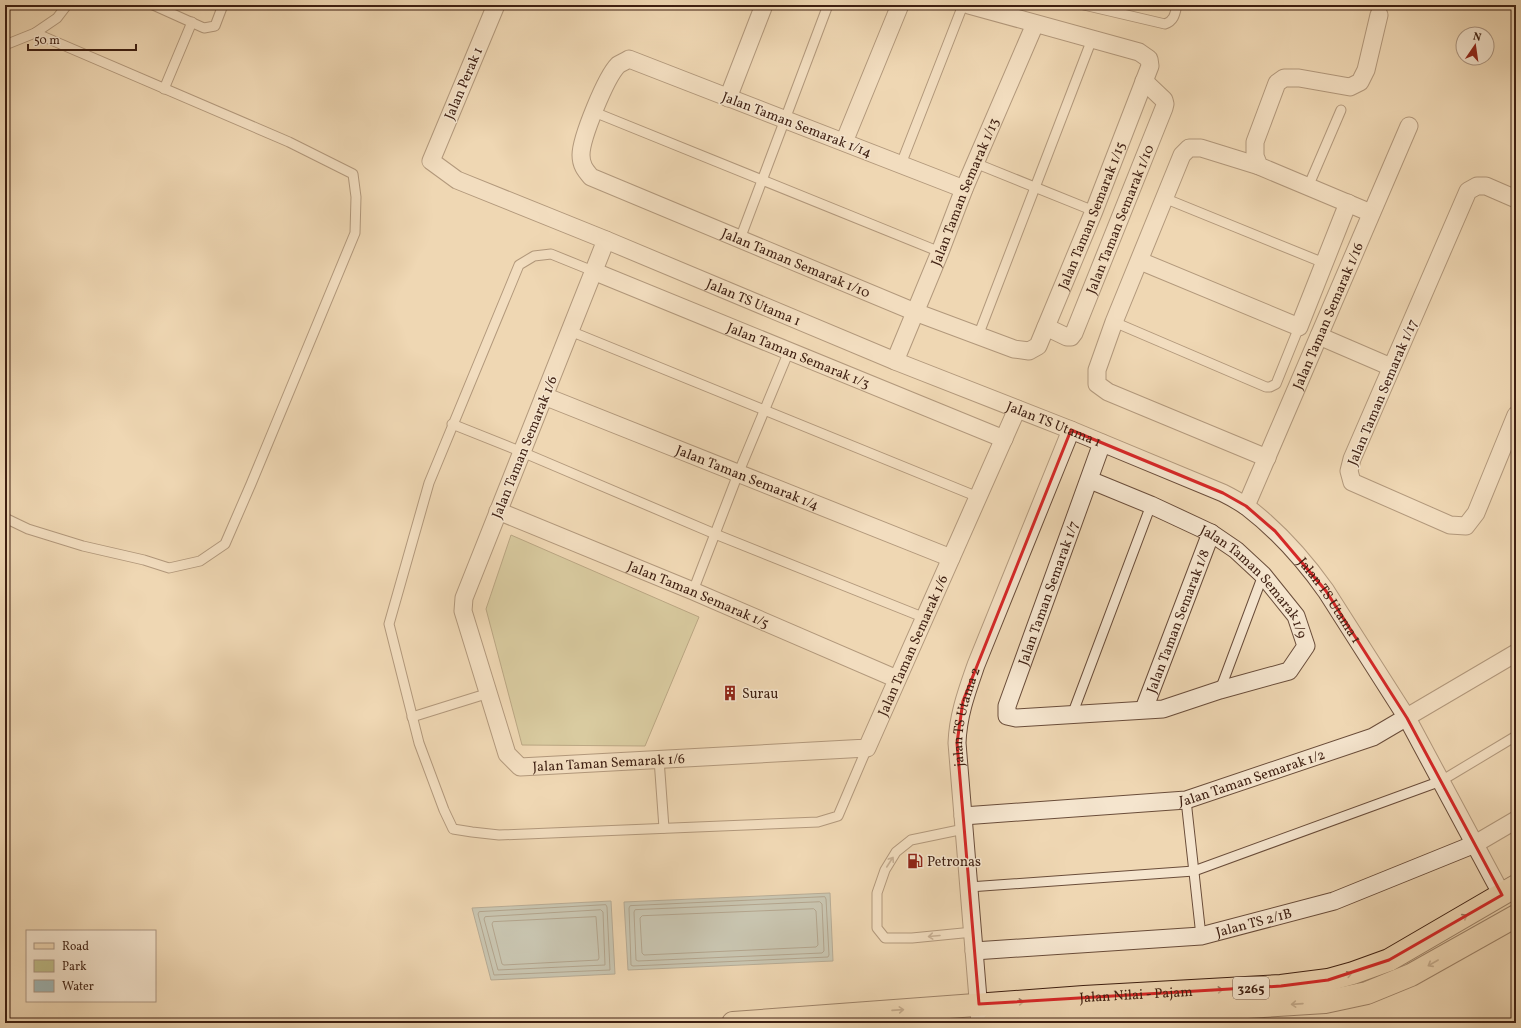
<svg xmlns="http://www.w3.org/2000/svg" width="1521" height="1028" viewBox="0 0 1521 1028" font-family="Vollkorn,serif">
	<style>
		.green { fill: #bebd89; stroke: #7e6e4d }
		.water { fill: #9fb7b7; stroke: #787a75 }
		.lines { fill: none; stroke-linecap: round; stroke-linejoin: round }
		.shore { stroke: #6e6b64; stroke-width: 1 }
		.lane-casing { stroke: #6a4d3a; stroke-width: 11 }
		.street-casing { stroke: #6a4d3a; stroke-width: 19 }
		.primary-casing { stroke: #3e1f11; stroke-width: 24 }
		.lane { stroke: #f5e5ce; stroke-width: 9 }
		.street { stroke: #f5e5ce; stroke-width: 17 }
		.primary { stroke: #efd7b3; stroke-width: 22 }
		.oneway { stroke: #9a8270 }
		.oneway2 { stroke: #967b62 }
		.marked { fill: none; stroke: #d62828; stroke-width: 3; stroke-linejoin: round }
		.labels { text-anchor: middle; stroke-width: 3; stroke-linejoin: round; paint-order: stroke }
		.shield { fill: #f5e5ce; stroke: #755a4a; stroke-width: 1 }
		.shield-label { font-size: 13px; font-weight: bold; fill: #3e1f11 }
		.street-label { font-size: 14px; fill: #3e1f11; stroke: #f5e5ce }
		.poi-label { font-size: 14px; fill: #3e1f11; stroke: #f5e5ce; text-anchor: start }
	</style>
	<rect width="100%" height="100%" fill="#efd7b3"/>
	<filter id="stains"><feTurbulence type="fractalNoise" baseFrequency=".005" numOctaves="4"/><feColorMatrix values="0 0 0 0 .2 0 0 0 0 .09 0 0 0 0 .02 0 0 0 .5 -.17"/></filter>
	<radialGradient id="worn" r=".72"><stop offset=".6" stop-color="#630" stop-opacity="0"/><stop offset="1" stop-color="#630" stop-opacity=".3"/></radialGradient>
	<polygon class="green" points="511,535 699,617 645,746 522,745 486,609"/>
	<g class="water">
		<polygon points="830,893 833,961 628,970 624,902"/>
		<polygon points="611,901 615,974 491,980 472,908"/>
	</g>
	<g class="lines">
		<g class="shore">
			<polygon points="825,897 826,899 829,955 828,957 633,966 631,965 629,908 630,906"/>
			<polygon points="820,902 822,904 824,951 822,953 638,961 636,960 634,912 635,910"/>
			<polygon points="606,905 607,907 610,970 494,975 478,914 479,912"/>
			<polygon points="814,909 816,911 818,945 816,947 644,955 642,953 640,918 642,916"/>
			<polygon points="601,910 603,912 605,965 498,970 484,919 485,917"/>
			<polygon points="596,917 599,958 598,960 504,965 502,964 492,924 493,922"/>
		</g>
		<defs>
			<g id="lane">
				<polyline points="153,5 204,28 215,26 223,5"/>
				<path d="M 1084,5 L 1165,24 C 1174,21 1175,14 1177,5"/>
				<polyline points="5,45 35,33 57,18 67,5"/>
				<polyline points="164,89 192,22"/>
				<polyline points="594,112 940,252"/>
				<polyline points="975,163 1094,211"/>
				<polyline points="901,164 963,5"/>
				<polyline points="1308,187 1341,110"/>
				<polyline points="1164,198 1324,263"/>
				<polyline points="740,239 828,5"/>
				<polyline points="593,271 551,254 534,256 519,265 429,483 389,624 419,743 444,810 453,829 472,832 499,835 818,822 838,816 867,748"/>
				<polyline points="1114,322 1266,387 1270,387 1276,384 1299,327"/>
				<polyline points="570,331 978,497"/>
				<polyline points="978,336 1092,39"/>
				<polyline points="452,424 522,452 715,534 925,618"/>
				<polyline points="5,518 28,529 83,546 144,560 169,568 200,561 225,544 251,484 355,233 356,197 353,174 289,142 35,33"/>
				<polyline points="693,591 738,474 789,351"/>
				<polyline points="1220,690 1263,575"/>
				<polyline points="1072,715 1151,505"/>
				<polyline points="412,717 489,693"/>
				<polyline points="659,759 664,828"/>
				<polyline points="1186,800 1201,936"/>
				<polyline points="964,829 911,840 896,852 885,870 877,893 877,928 885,938 912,938 973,932"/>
				<polyline points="969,887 1194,871 1441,781 1516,736"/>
			</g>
			<g id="street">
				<path id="s1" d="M 496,5 L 431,161 L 457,180 L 606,240 L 895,361 L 1071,430 L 1223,493 C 1231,497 1240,502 1247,507 C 1277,530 1304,560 1326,591 L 1407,718 L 1502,895"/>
				<polyline points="728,98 764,5"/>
				<polyline points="844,142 900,5"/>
				<polyline points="1259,166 1201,148 1189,148 1182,155 1114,322 1097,370 1097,384 1108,392 1267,458"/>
				<path id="s2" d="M 964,189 L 629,59 C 626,61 621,63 618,65 C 606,77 581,138 581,155 C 581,165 585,170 591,177 L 915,312 L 1014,349 L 1029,351 L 1038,346 L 1094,211 L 1150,66 L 1149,59 L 1139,52 L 969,5"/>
				<polyline points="1516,199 1486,186 1477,186 1468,191 1352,459 1349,471 1352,482 1450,525 1466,526 1476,513 1516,415"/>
				<polyline points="1371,213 1259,166 1255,156 1255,142 1277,83 1284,78 1299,78 1350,87 1360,82 1366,70 1379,15"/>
				<path id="s3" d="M 606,240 L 464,598 L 463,611 L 507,754 L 520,767 L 867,748 L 1017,409"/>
				<polyline points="1140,261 1299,327 1348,203"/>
				<path id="s4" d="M 593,271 L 1004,439"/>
				<path id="s5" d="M 1046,327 L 1067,337 L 1071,337 L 1074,333 L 1164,108 L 1165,104 L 1164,100 L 1144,81"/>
				<polyline points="1319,336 1391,367"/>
				<path id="s6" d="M 895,361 L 940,252 L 964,189 L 1035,24"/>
				<path id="s7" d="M 544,396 L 951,558"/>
				<path id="s8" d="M 1090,480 L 1151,505 L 1211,533 L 1236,550 L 1263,575 L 1296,616 L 1306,646 L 1289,671 L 1220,690 L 1163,709 L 1016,718 L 1007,716 L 1007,706 L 1102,443"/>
				<path id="s9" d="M 1246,506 L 1409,126"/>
				<path id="s10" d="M 498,511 L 693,591 L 897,679"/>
				<path id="s11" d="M 1144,709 L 1211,533"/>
				<path id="s12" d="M 963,816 L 1186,800 L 1373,737 L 1516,653"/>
				<path id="s13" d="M 974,951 L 1201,936 L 1334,901 L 1475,844 L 1516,820"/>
				<path id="s14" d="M 980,1023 L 957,743 C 958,715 967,691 976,665 L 1071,430"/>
			</g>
			<g id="primary">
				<path id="s15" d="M 733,1023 L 1084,997 L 1281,986 L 1328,980 L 1353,973 L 1389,960 L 1516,886"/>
				<polyline points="994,1023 1325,1002 1367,993 1411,975 1516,916"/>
			</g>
		</defs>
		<use href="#lane" class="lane-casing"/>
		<use href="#street" class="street-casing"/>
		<use href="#primary" class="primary-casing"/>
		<use href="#lane" class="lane"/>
		<use href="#street" class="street"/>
		<use href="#primary" class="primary"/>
	</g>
	<defs><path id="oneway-shaft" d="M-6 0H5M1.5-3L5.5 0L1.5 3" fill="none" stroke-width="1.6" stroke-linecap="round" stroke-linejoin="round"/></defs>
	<g class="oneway">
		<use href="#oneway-shaft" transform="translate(890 862) rotate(-57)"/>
		<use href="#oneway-shaft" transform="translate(934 936) rotate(175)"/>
	</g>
	<g class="oneway2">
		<use href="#oneway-shaft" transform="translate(1462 918) rotate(-30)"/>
		<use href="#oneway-shaft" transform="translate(1433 963) rotate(150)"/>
		<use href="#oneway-shaft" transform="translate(1346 975) rotate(-15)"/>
		<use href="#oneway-shaft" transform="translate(1217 990) rotate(-4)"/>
		<use href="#oneway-shaft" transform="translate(1018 1002) rotate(-4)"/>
		<use href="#oneway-shaft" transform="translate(1297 1004) rotate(176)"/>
		<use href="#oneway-shaft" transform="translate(898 1010) rotate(-4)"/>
	</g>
	<path d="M0 0H1521V1028H0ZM 1071,430 L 1223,493 L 1246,506 L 1275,531 L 1326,591 L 1407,718 L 1502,895 L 1389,960 L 1328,980 L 1281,986 L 979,1004 L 957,743 L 963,701 Z" fill="#efd7b3" fill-opacity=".55" fill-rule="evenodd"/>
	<path class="marked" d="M 1071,430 L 1223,493 L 1246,506 L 1275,531 L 1326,591 L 1407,718 L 1502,895 L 1389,960 L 1328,980 L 1281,986 L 979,1004 L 957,743 L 963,701 Z"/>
	<defs>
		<symbol id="building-bare" viewBox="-9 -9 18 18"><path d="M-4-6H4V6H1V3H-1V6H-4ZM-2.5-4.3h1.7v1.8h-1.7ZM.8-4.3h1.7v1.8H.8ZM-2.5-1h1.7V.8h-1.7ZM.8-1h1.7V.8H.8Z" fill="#8f2418" stroke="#f5e5ce" stroke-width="2.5" paint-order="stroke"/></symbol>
		<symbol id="fuel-bare" viewBox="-9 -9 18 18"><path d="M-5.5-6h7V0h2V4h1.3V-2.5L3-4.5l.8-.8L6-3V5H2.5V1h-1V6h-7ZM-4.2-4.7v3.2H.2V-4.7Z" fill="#8f2418" stroke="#f5e5ce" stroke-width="2.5" paint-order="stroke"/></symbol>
	</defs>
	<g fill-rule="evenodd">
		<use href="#building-bare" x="719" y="682" width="22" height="22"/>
		<use href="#fuel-bare" x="904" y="850" width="22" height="22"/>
	</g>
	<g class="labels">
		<rect class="shield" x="1233" y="977" width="36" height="22" rx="3"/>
		<g class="shield-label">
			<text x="1251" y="993">3265</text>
		</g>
		<g class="street-label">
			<text transform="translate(463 83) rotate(-67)" y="5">Jalan Perak 1</text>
			<text transform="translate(797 124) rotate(21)" y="5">Jalan Taman Semarak 1/14</text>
			<text dy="5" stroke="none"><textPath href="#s6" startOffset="183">Jalan Taman Semarak 1/13</textPath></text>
			<text dy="5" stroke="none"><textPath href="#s2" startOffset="1118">Jalan Taman Semarak 1/15</textPath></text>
			<text dy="5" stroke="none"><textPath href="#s5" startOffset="155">Jalan Taman Semarak 1/10</textPath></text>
			<text dy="5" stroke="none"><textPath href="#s2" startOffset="717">Jalan Taman Semarak 1/10</textPath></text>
			<text dy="5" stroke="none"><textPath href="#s1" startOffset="522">Jalan TS Utama 1</textPath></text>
			<text dy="5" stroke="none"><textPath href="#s9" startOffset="207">Jalan Taman Semarak 1/16</textPath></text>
			<text dy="5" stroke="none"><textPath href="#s4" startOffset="222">Jalan Taman Semarak 1/3</textPath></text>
			<text transform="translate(1382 392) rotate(-67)" y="5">Jalan Taman Semarak 1/17</text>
			<text dy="5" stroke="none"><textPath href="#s1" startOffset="846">Jalan TS Utama 1</textPath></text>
			<text transform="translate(524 447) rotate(-68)" y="5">Jalan Taman Semarak 1/6</text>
			<text dy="5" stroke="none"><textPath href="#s7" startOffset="219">Jalan Taman Semarak 1/4</textPath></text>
			<text dy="5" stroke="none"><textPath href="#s8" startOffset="198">Jalan Taman Semarak 1/9</textPath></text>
			<text dy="5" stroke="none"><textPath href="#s8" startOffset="732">Jalan Taman Semarak 1/7</textPath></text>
			<text dy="5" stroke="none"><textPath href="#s10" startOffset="217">Jalan Taman Semarak 1/5</textPath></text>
			<text dy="5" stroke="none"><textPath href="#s1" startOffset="1182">Jalan TS Utama 1</textPath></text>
			<text dy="5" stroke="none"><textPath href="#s11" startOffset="94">Jalan Taman Semarak 1/8</textPath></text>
			<text dy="5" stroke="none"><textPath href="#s3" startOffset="1026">Jalan Taman Semarak 1/6</textPath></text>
			<text dy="5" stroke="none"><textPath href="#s14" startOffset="308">jalan TS Utama 2</textPath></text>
			<text dy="5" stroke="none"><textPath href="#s3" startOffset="655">Jalan Taman Semarak 1/6</textPath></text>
			<text dy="5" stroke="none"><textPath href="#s12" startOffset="293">Jalan Taman Semarak 1/2</textPath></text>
			<text dy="5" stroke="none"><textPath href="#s13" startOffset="282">Jalan TS 2/1B</textPath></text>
			<text dy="5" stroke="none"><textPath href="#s15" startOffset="404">Jalan Nilai - Pajam</textPath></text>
		</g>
		<g class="poi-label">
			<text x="742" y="698">Surau</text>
			<text x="927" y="866">Petronas</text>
		</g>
	</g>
	<rect width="1521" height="1028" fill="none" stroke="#efd7b3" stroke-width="20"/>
	<rect x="6" y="6" width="1509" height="1016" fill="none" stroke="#3e1f11" stroke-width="2"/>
	<rect x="10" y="10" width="1501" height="1008" fill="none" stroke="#3e1f11"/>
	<rect x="26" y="930" width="130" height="72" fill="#f5e5ce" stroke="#ac9682"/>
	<rect x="34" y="943" width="20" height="6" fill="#efd7b3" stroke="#ac9682"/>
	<text x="62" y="950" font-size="12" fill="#3e1f11">Road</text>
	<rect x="34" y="960" width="20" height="12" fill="#bebd89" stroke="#ac9682"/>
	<text x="62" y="970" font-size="12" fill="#3e1f11">Park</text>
	<rect x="34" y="980" width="20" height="12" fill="#9fb7b7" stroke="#ac9682"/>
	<text x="62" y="990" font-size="12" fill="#3e1f11">Water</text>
	<g transform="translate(1475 46) rotate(13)"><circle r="19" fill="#f5e5ce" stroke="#ac9682"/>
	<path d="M0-3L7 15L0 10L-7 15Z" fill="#8f2418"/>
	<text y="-6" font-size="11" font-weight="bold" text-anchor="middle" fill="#3e1f11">N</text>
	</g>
	<path d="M28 44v6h108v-6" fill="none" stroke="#3e1f11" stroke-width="2"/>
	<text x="34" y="44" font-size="12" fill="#3e1f11" stroke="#f5e5ce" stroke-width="3" paint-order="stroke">50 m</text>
	<rect width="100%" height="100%" filter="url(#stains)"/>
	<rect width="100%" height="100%" fill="url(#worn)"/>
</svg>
